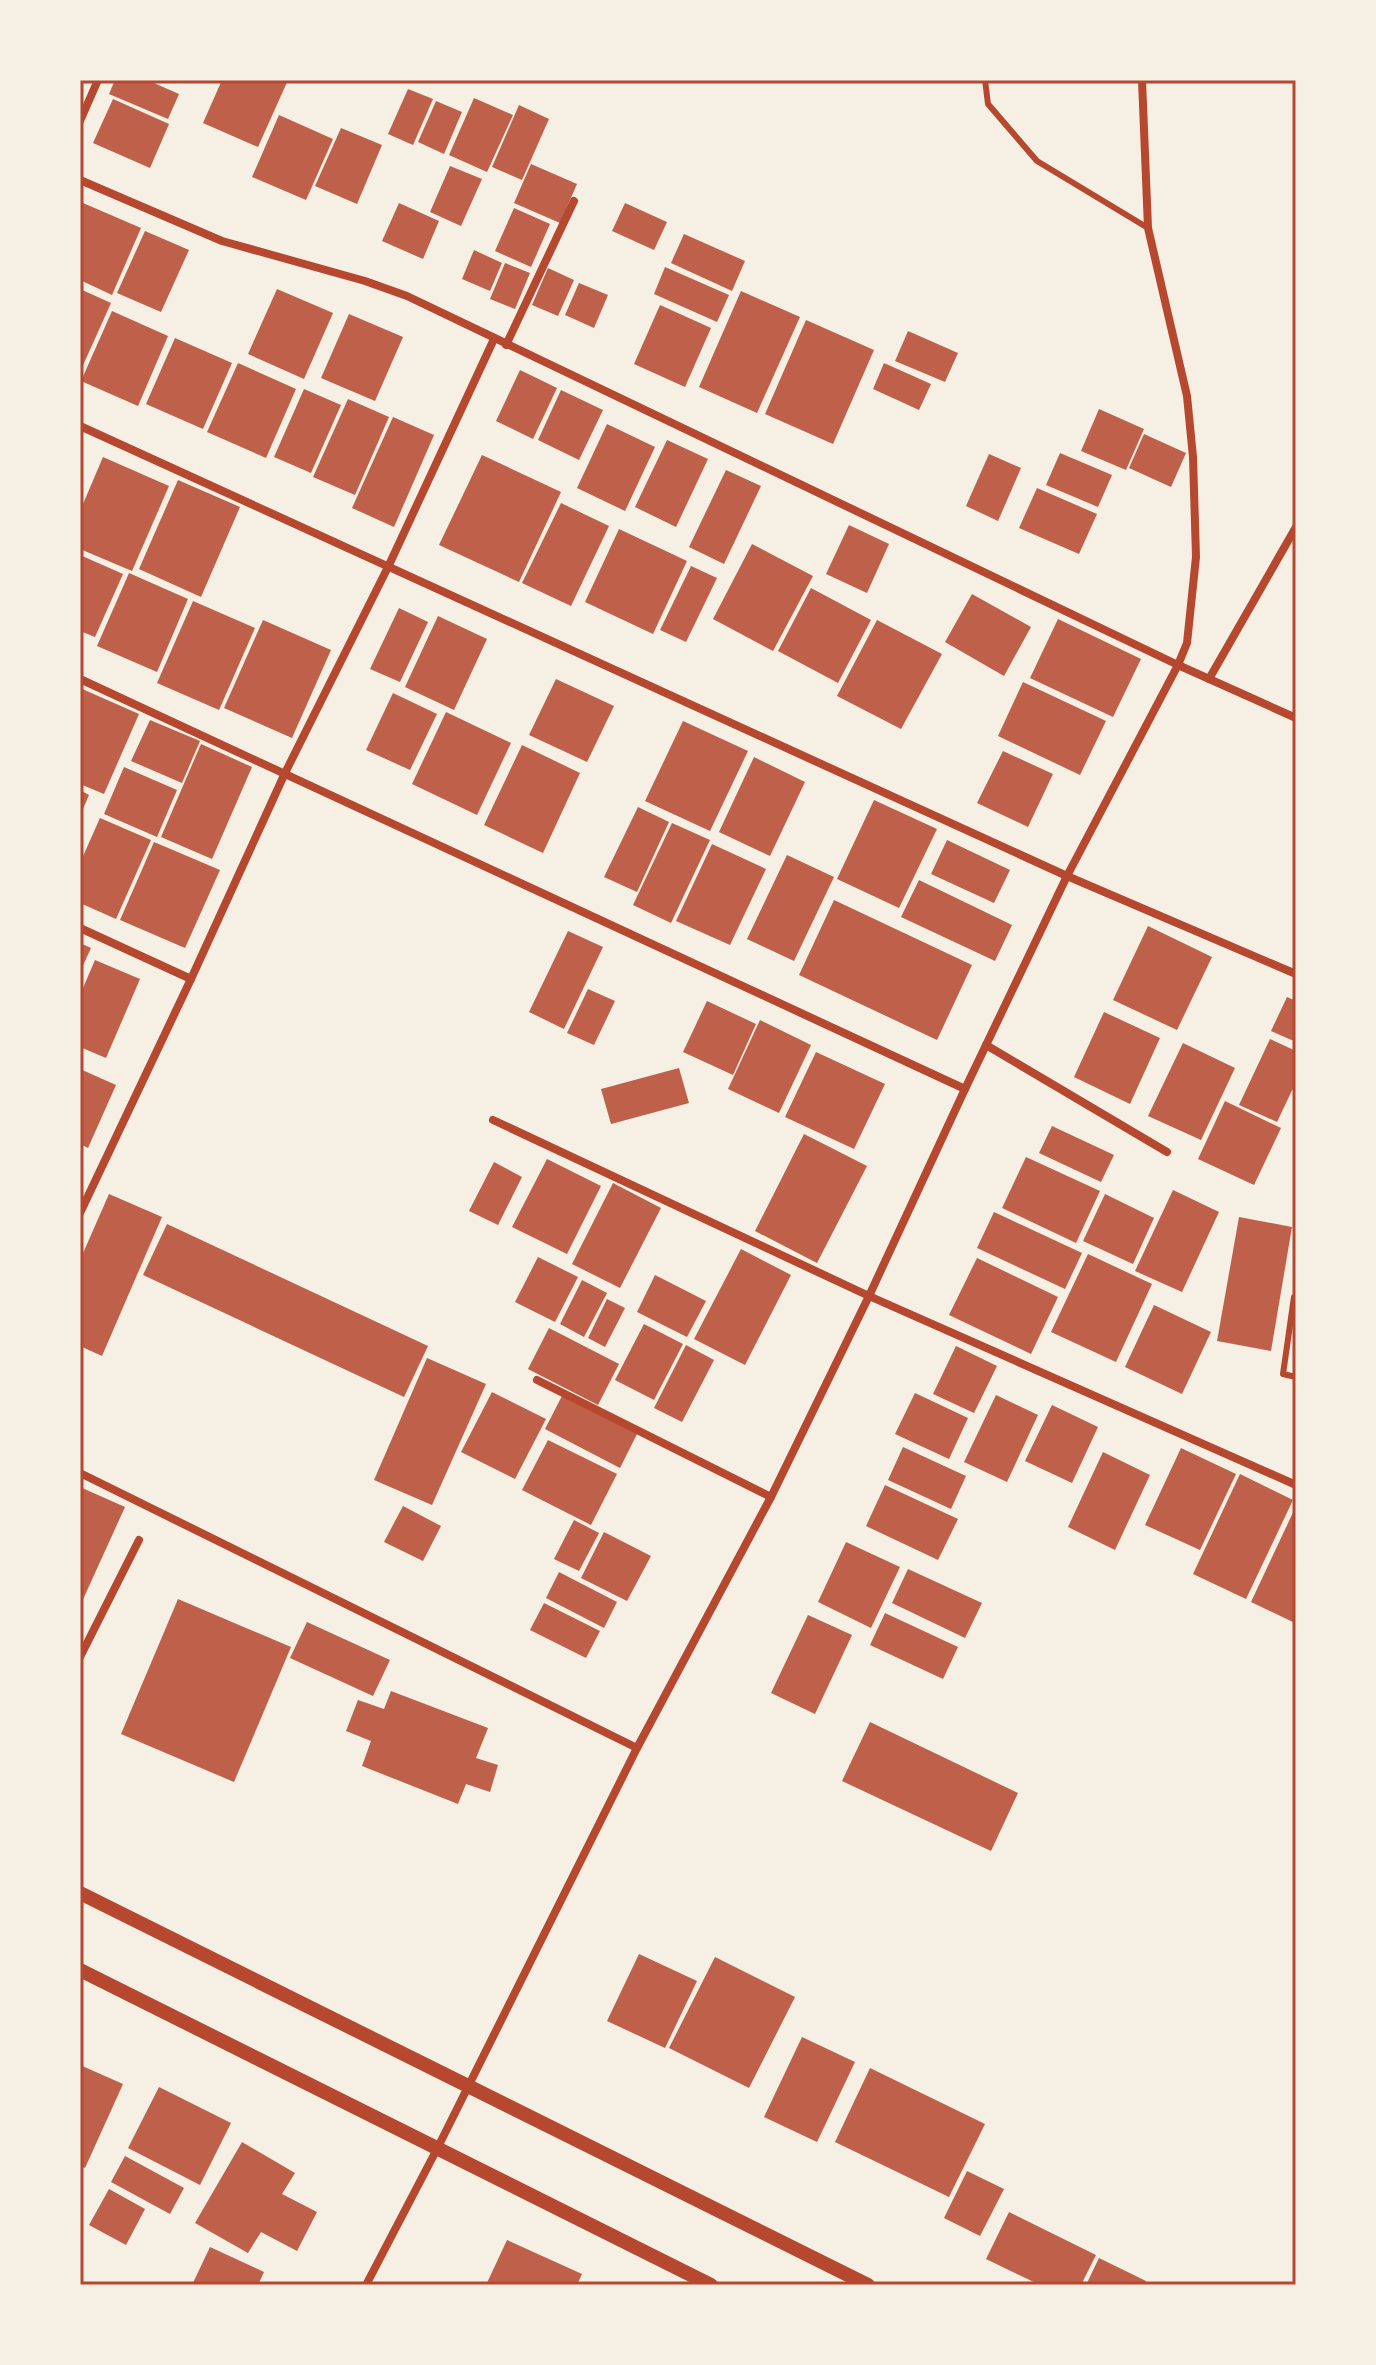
<svg xmlns="http://www.w3.org/2000/svg" width="1376" height="2365" viewBox="0 0 1376 2365" font-family="'Fira Sans Condensed',sans-serif">
	<style>
		.building { fill: #bf614a }
		.lines { fill: none; stroke-linecap: round; stroke-linejoin: round }
		.service { stroke: #b5482f; stroke-width: 6 }
		.minor { stroke: #b5482f; stroke-width: 8 }
		.tertiary { stroke: #b5482f; stroke-width: 14 }
		.neatline { fill: none; stroke: #b5482f; stroke-width: 3 }
	</style>
	<rect width="100%" height="100%" fill="#f6efe4"/>
	<g class="building">
		<polygon points="115,80 147,80 179,94 168,119 109,94"/>
		<polygon points="222,80 288,80 258,147 203,123"/>
		<polygon points="408,89 433,99 413,145 388,134"/>
		<polygon points="474,98 513,115 487,172 449,155"/>
		<polygon points="113,99 169,124 150,168 93,143"/>
		<polygon points="436,101 462,112 444,154 418,142"/>
		<polygon points="519,105 549,119 522,180 492,167"/>
		<polygon points="279,115 333,139 306,200 252,177"/>
		<polygon points="341,128 382,145 357,204 315,186"/>
		<polygon points="531,164 577,184 560,223 514,203"/>
		<polygon points="450,166 482,179 461,226 430,212"/>
		<polygon points="83,203 141,228 112,295 80,280 80,209"/>
		<polygon points="399,203 439,221 423,259 382,241"/>
		<polygon points="625,203 667,222 654,250 612,231"/>
		<polygon points="514,208 550,224 531,267 495,251"/>
		<polygon points="145,231 189,250 161,312 117,293"/>
		<polygon points="684,234 745,261 732,291 671,263"/>
		<polygon points="474,250 502,263 490,291 462,279"/>
		<polygon points="505,263 530,273 515,309 490,299"/>
		<polygon points="665,267 729,295 717,322 654,294"/>
		<polygon points="548,268 574,280 558,316 532,305"/>
		<polygon points="579,283 608,295 594,328 565,315"/>
		<polygon points="80,289 111,303 80,372"/>
		<polygon points="277,289 333,313 304,379 248,354"/>
		<polygon points="741,291 800,317 757,413 699,387"/>
		<polygon points="660,305 711,328 685,387 634,364"/>
		<polygon points="112,311 168,336 138,406 81,381"/>
		<polygon points="349,314 403,337 375,401 321,378"/>
		<polygon points="806,320 874,350 833,444 765,414"/>
		<polygon points="908,331 958,353 945,382 895,361"/>
		<polygon points="175,338 232,363 203,429 146,404"/>
		<polygon points="238,363 296,389 266,458 207,432"/>
		<polygon points="884,363 931,384 919,410 873,389"/>
		<polygon points="520,370 557,388 533,439 496,421"/>
		<polygon points="304,389 341,405 311,473 274,457"/>
		<polygon points="561,390 603,410 579,460 538,440"/>
		<polygon points="348,399 389,417 355,495 313,477"/>
		<polygon points="1099,409 1144,429 1126,470 1081,451"/>
		<polygon points="393,417 434,435 394,527 352,508"/>
		<polygon points="607,424 655,447 625,511 577,488"/>
		<polygon points="1144,434 1186,453 1171,487 1129,468"/>
		<polygon points="667,440 708,459 676,527 635,507"/>
		<polygon points="1060,453 1112,475 1098,507 1046,485"/>
		<polygon points="989,454 1021,468 998,521 966,506"/>
		<polygon points="482,455 561,492 519,582 439,545"/>
		<polygon points="103,457 169,486 132,571 80,549 80,511"/>
		<polygon points="726,470 761,486 724,564 689,547"/>
		<polygon points="178,480 240,507 201,597 139,569"/>
		<polygon points="1037,488 1097,514 1079,554 1019,528"/>
		<polygon points="561,503 609,526 571,606 522,583"/>
		<polygon points="849,525 889,544 867,593 826,574"/>
		<polygon points="619,529 687,561 653,634 585,602"/>
		<polygon points="752,544 813,576 773,651 713,619"/>
		<polygon points="80,555 123,574 95,637 80,631"/>
		<polygon points="691,566 717,578 686,642 660,630"/>
		<polygon points="129,573 188,599 157,672 97,646"/>
		<polygon points="811,588 871,620 838,683 778,651"/>
		<polygon points="972,594 1031,627 1004,676 945,642"/>
		<polygon points="193,601 255,628 219,710 157,683"/>
		<polygon points="399,608 428,622 400,682 370,669"/>
		<polygon points="438,616 487,639 454,710 405,687"/>
		<polygon points="1058,619 1141,659 1113,717 1030,678"/>
		<polygon points="263,620 331,650 292,738 224,708"/>
		<polygon points="877,620 942,654 901,729 837,696"/>
		<polygon points="556,679 614,706 587,762 529,735"/>
		<polygon points="1023,682 1106,721 1080,775 998,736"/>
		<polygon points="80,688 139,714 104,794 80,784"/>
		<polygon points="393,693 437,714 410,770 366,750"/>
		<polygon points="446,712 511,743 477,815 412,784"/>
		<polygon points="150,720 200,741 182,783 131,761"/>
		<polygon points="683,721 748,751 710,831 645,801"/>
		<polygon points="201,744 252,767 212,859 161,837"/>
		<polygon points="522,745 580,773 543,853 484,825"/>
		<polygon points="1003,751 1053,774 1028,827 977,803"/>
		<polygon points="754,757 805,782 770,856 719,832"/>
		<polygon points="124,767 177,790 157,837 104,814"/>
		<polygon points="80,790 89,795 80,816"/>
		<polygon points="874,800 937,829 899,908 837,879"/>
		<polygon points="638,807 669,822 637,892 604,877"/>
		<polygon points="100,818 151,840 116,919 80,903 80,863"/>
		<polygon points="672,823 710,840 671,923 633,905"/>
		<polygon points="947,840 1010,870 994,903 931,874"/>
		<polygon points="154,842 220,870 185,948 120,920"/>
		<polygon points="712,844 766,869 730,945 676,921"/>
		<polygon points="787,855 834,877 794,961 747,939"/>
		<polygon points="919,880 1012,925 995,961 901,917"/>
		<polygon points="834,900 972,965 937,1040 799,975"/>
		<polygon points="1148,926 1212,957 1177,1030 1113,1000"/>
		<polygon points="568,931 603,947 564,1029 529,1012"/>
		<polygon points="80,943 91,948 80,972"/>
		<polygon points="95,960 140,979 106,1058 80,1047 80,995"/>
		<polygon points="588,989 615,1001 594,1045 567,1033"/>
		<polygon points="1287,997 1296,1001 1296,1042 1271,1031"/>
		<polygon points="707,1001 756,1024 733,1075 683,1052"/>
		<polygon points="1104,1012 1160,1038 1130,1104 1074,1077"/>
		<polygon points="760,1020 811,1045 779,1113 728,1089"/>
		<polygon points="1270,1039 1296,1051 1296,1082 1277,1122 1239,1105"/>
		<polygon points="1183,1043 1235,1068 1201,1140 1148,1116"/>
		<polygon points="816,1052 885,1084 854,1149 785,1117"/>
		<polygon points="679,1068 689,1103 611,1124 601,1089"/>
		<polygon points="80,1069 116,1085 88,1148 80,1144"/>
		<polygon points="1225,1101 1281,1128 1254,1185 1198,1159"/>
		<polygon points="1052,1126 1114,1155 1101,1182 1039,1153"/>
		<polygon points="804,1134 867,1166 817,1263 755,1231"/>
		<polygon points="1026,1157 1100,1191 1076,1243 1002,1208"/>
		<polygon points="547,1159 601,1186 567,1254 512,1227"/>
		<polygon points="494,1162 522,1177 498,1225 469,1211"/>
		<polygon points="613,1183 661,1208 620,1288 572,1264"/>
		<polygon points="1173,1190 1219,1212 1182,1292 1135,1271"/>
		<polygon points="109,1194 162,1217 102,1356 80,1346 80,1260"/>
		<polygon points="1105,1194 1154,1218 1133,1264 1083,1241"/>
		<polygon points="994,1212 1082,1253 1065,1289 977,1248"/>
		<polygon points="1239,1217 1292,1227 1271,1351 1217,1341"/>
		<polygon points="167,1224 428,1346 404,1397 143,1275"/>
		<polygon points="741,1249 791,1275 745,1365 694,1339"/>
		<polygon points="1088,1254 1152,1284 1116,1362 1051,1332"/>
		<polygon points="538,1257 578,1277 555,1322 515,1302"/>
		<polygon points="977,1258 1058,1297 1031,1354 949,1315"/>
		<polygon points="655,1275 706,1301 687,1337 637,1312"/>
		<polygon points="582,1280 607,1293 584,1337 560,1324"/>
		<polygon points="607,1299 625,1308 605,1347 588,1338"/>
		<polygon points="1154,1305 1211,1332 1182,1394 1125,1367"/>
		<polygon points="644,1324 683,1344 654,1400 615,1380"/>
		<polygon points="549,1328 619,1364 598,1405 528,1369"/>
		<polygon points="686,1345 714,1360 682,1422 654,1408"/>
		<polygon points="956,1346 997,1366 974,1413 933,1394"/>
		<polygon points="427,1358 486,1384 432,1505 374,1480"/>
		<polygon points="492,1392 546,1419 515,1479 461,1452"/>
		<polygon points="915,1393 968,1418 949,1459 895,1434"/>
		<polygon points="563,1394 638,1432 620,1468 545,1429"/>
		<polygon points="996,1395 1038,1415 1007,1482 964,1462"/>
		<polygon points="1052,1405 1098,1427 1072,1483 1025,1461"/>
		<polygon points="548,1440 617,1474 591,1525 522,1490"/>
		<polygon points="903,1447 966,1476 951,1509 888,1480"/>
		<polygon points="1181,1448 1236,1474 1200,1550 1145,1525"/>
		<polygon points="1103,1452 1150,1475 1115,1550 1068,1527"/>
		<polygon points="1240,1474 1293,1500 1246,1599 1193,1574"/>
		<polygon points="885,1485 958,1519 938,1560 866,1526"/>
		<polygon points="80,1487 125,1507 80,1606"/>
		<polygon points="403,1506 441,1526 423,1561 384,1542"/>
		<polygon points="1296,1506 1296,1620 1295,1623 1251,1602"/>
		<polygon points="574,1520 599,1533 579,1571 554,1559"/>
		<polygon points="604,1532 651,1556 627,1601 581,1578"/>
		<polygon points="846,1542 900,1567 871,1628 818,1602"/>
		<polygon points="908,1569 982,1603 965,1638 892,1603"/>
		<polygon points="559,1572 617,1602 604,1628 546,1598"/>
		<polygon points="178,1599 291,1647 234,1782 121,1734"/>
		<polygon points="544,1603 600,1631 586,1658 530,1630"/>
		<polygon points="885,1613 958,1647 943,1679 870,1645"/>
		<polygon points="808,1615 852,1635 815,1714 771,1693"/>
		<polygon points="307,1622 390,1660 373,1696 290,1658"/>
		<polygon points="391,1691 488,1728 476,1758 498,1765 490,1792 466,1784 458,1804 362,1766 371,1741 346,1731 358,1700 384,1709"/>
		<polygon points="870,1722 1018,1793 991,1851 842,1781"/>
		<polygon points="639,1954 697,1981 665,2048 607,2021"/>
		<polygon points="715,1957 795,1997 749,2088 669,2048"/>
		<polygon points="802,2037 855,2062 817,2142 764,2117"/>
		<polygon points="80,2065 123,2084 85,2168 80,2166"/>
		<polygon points="870,2068 985,2124 949,2197 835,2142"/>
		<polygon points="159,2087 231,2123 200,2185 128,2148"/>
		<polygon points="242,2142 295,2173 282,2194 317,2212 297,2251 261,2232 248,2253 195,2223"/>
		<polygon points="125,2156 184,2188 170,2214 111,2182"/>
		<polygon points="967,2171 1004,2189 980,2236 944,2218"/>
		<polygon points="109,2189 145,2209 126,2245 89,2225"/>
		<polygon points="1009,2212 1096,2255 1081,2285 1040,2285 986,2259"/>
		<polygon points="507,2240 582,2274 577,2285 486,2285"/>
		<polygon points="210,2247 264,2272 258,2285 192,2285"/>
		<polygon points="1099,2258 1146,2281 1144,2285 1086,2285"/>
	</g>
	<g class="lines">
		<g class="service">
			<polyline points="985,80 988,104 1037,161 1148,228"/>
			<polyline points="1294,1297 1283,1374 1296,1377"/>
		</g>
		<g class="minor">
			<polyline points="80,121 98,80"/>
			<polyline points="80,180 222,241 365,281 407,296 1178,665 1296,718"/>
			<polyline points="506,345 574,201"/>
			<polyline points="80,426 1067,876 1296,974"/>
			<polyline points="80,679 965,1089"/>
			<polyline points="1209,679 1296,527"/>
			<polyline points="80,928 191,979"/>
			<polyline points="986,1045 1167,1152"/>
			<polyline points="493,1120 869,1296 1296,1485"/>
			<polyline points="80,1213 191,979 285,773 389,565 494,339"/>
			<polyline points="537,1380 771,1497"/>
			<polyline points="80,1473 637,1748"/>
			<polyline points="80,1657 139,1540"/>
			<polyline points="366,2285 437,2149 637,1748 771,1497 869,1296 965,1089 1067,876 1178,665 1187,643 1196,557 1193,457 1187,396 1148,228 1142,80"/>
		</g>
		<g class="tertiary">
			<polyline points="80,1893 868,2285"/>
			<polyline points="80,1970 711,2285"/>
		</g>
	</g>
	<rect width="1376" height="2365" fill="none" stroke="#f6efe4" stroke-width="164"/>
	<rect x="82" y="82" width="1212" height="2201" class="neatline"/>
</svg>
